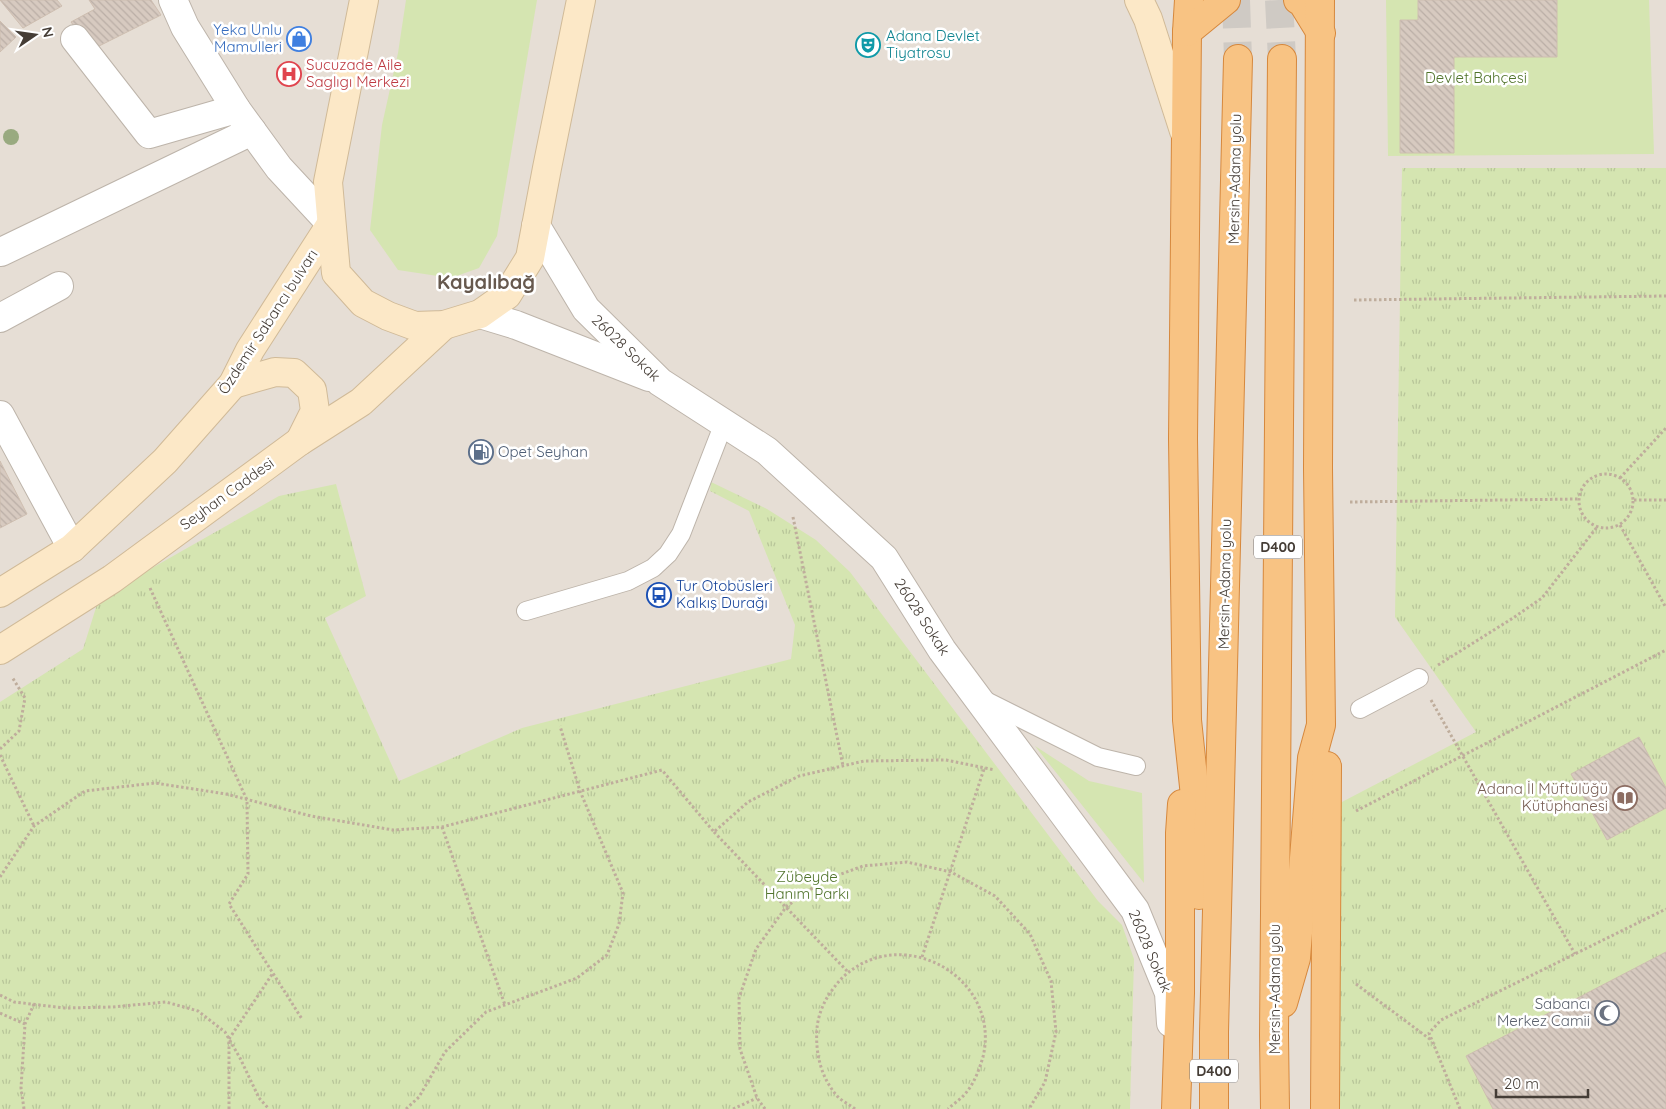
<svg xmlns="http://www.w3.org/2000/svg" width="1666" height="1109" viewBox="0 0 1666 1109" font-family="Quicksand,sans-serif">
	<style>
		.residential { fill: #e6ded5 }
		.green { fill: #d5e5b1 }
		.park { fill: url(#park-tufts) }
		.building { fill: url(#building-back-hatch); stroke: #cebeb0 }
		.lines { fill: none; stroke-linecap: round; stroke-linejoin: round }
		.trunk-tunnel { stroke: #cfcac4; stroke-width: 28; stroke-dasharray: 28 14; stroke-linecap: butt }
		.service-casing { stroke: #bdb4aa; stroke-width: 20 }
		.minor-casing { stroke: #bdb4aa; stroke-width: 30 }
		.tertiary-casing { stroke: #bdb4aa; stroke-width: 30 }
		.secondary-casing { stroke: #d0ba98; stroke-width: 30 }
		.trunk-casing { stroke: #d6883d; stroke-width: 30 }
		.path { stroke: #bfad9c; stroke-width: 3; stroke-dasharray: 2.5 2.5; stroke-linecap: butt }
		.service { stroke: #fff; stroke-width: 18 }
		.minor { stroke: #fff; stroke-width: 28 }
		.tertiary { stroke: #fff; stroke-width: 28 }
		.secondary { stroke: #fce8c7; stroke-width: 28 }
		.trunk { stroke: #f8c383; stroke-width: 28 }
		.tree { fill: #99aa80 }
		.labels { text-anchor: middle; stroke-width: 5; stroke-linejoin: round; paint-order: stroke }
		.shield { fill: #fff; stroke: #7d7772; stroke-width: 1 }
		.shield-label { font-size: 14px; font-weight: bold; fill: #453d36 }
		.shop-label { font-size: 15px; fill: #366cbe; stroke: #fff; text-anchor: end }
		.culture-label { font-size: 15px; fill: #0d838f; stroke: #fff; text-anchor: start }
		.health-label { font-size: 15px; fill: #be3a42; stroke: #fff; text-anchor: start }
		.park-label { font-size: 15px; fill: #51742c; stroke: #fff }
		.street-label { font-size: 15px; fill: #453d36; stroke: #fff }
		.service-label { font-size: 15px; fill: #4e5e75; stroke: #fff; text-anchor: start }
		.transit-label { font-size: 15px; fill: #164399; stroke: #fff; text-anchor: start }
		.education-label { font-size: 15px; fill: #785e54; stroke: #fff; text-anchor: end }
		.worship-label { font-size: 15px; fill: #5b616d; stroke: #fff; text-anchor: end }
		.district-label { font-size: 20px; font-weight: bold; fill: #67594e; stroke: #fff }
	</style>
	<defs>
		<pattern id="park-tufts" width="24" height="20" patternUnits="userSpaceOnUse" patternTransform="scale(1.25)"><rect width="24" height="20" fill="#d5e5b1"/><path d="M3 7l-1-3M5 7V3M7 7l1-3M15 17l-1-3M17 17v-4M19 17l1-3" fill="none" stroke="#b8c599"/></pattern>
		<pattern id="building-back-hatch" width="6" height="6" patternUnits="userSpaceOnUse" patternTransform="scale(1.25)"><rect width="6" height="6" fill="#d7cac0"/><path d="M-1 5l2 2M0 0l6 6M5-1l2 2" fill="none" stroke="#baaea6"/></pattern>
	</defs>
	<rect width="100%" height="100%" fill="#f2ede7"/>
	<rect class="residential" x="0" y="0" width="1666" height="1109"/>
	<g class="green">
		<polygon points="406,0 537,0 497,236 479,268 451,278 398,270 370,230 382,125 398,53"/>
		<polygon points="1386,0 1649,0 1654,154 1388,156"/>
		<polygon points="1035,746 1089,781 1142,793 1144,883"/>
	</g>
	<g class="park">
		<polygon points="1402,168 1666,168 1666,1109 1339,1109 1340,803 1476,732 1395,617"/>
		<polygon points="711,482 767,509 816,540 850,572 1098,901 1122,925 1134,959 1130,1109 0,1109 0,702 83,649 99,598 279,496 336,484 366,596 325,618 399,781 522,728 791,659 795,625 749,511 710,491"/>
	</g>
	<g class="building">
		<polygon points="0,0 57,0 62,6 23,28"/>
		<polygon points="89,0 151,0 161,15 91,50 71,22 95,9"/>
		<polygon points="1418,0 1557,0 1557,57 1454,57 1454,153 1400,153 1400,20 1418,20"/>
		<polygon points="0,21 16,37 0,52"/>
		<polygon points="0,461 27,514 0,528"/>
		<polygon points="1639,737 1666,788 1666,808 1607,840 1571,774"/>
		<polygon points="1666,952 1666,1109 1493,1109 1466,1056"/>
	</g>
	<g class="lines">
		<g class="trunk-tunnel">
			<polyline points="1236,0 1238,59"/>
			<polyline points="1279,0 1282,59"/>
		</g>
		<defs>
			<g id="service">
				<polyline points="526,611 628,581 653,568 668,554 681,534 724,423"/>
				<polyline points="980,698 1098,757 1136,766"/>
				<polyline points="1360,709 1419,678"/>
			</g>
			<g id="minor">
				<polyline points="173,0 185,27 236,109 279,168 331,224"/>
				<polyline points="75,39 149,134 236,109"/>
				<polyline points="1,252 252,131"/>
				<polyline points="0,318 59,286"/>
				<polyline points="0,415 72,548"/>
			</g>
			<g id="tertiary">
				<polyline points="536,226 586,309 660,382 767,451 884,558 942,650 1135,910 1169,993 1171,1023"/>
				<polyline points="480,314 516,325 649,377"/>
			</g>
			<g id="secondary">
				<polyline points="364,0 328,182 336,273 363,303 388,316 415,326 444,325 480,314 507,295 530,258 547,168 581,0"/>
				<polyline points="1139,0 1148,19 1184,131"/>
				<polyline points="233,384 275,372 294,373 312,390 315,411 300,441"/>
				<polyline points="0,593 72,548 165,461 233,384 250,350 331,224"/>
				<polyline points="0,650 112,579 300,441 361,402 444,325"/>
			</g>
			<g id="trunk">
				<polyline points="1189,0 1187,32 1183,439 1187,720 1199,834 1199,895"/>
				<polyline points="1298,0 1302,2 1321,33"/>
				<polyline points="1187,32 1226,0"/>
				<polyline points="1283,1003 1296,958 1312,758 1321,725 1318,468 1320,0"/>
				<polyline points="1176,1109 1180,993 1180,833 1182,804"/>
				<polyline points="1214,1109 1214,1032 1238,59"/>
				<polyline points="1275,1109 1274,1035 1282,59"/>
				<polyline points="1325,1109 1327,766"/>
			</g>
		</defs>
		<use href="#service" class="service-casing"/>
		<use href="#minor" class="minor-casing"/>
		<use href="#tertiary" class="tertiary-casing"/>
		<use href="#secondary" class="secondary-casing"/>
		<use href="#trunk" class="trunk-casing"/>
		<g class="path">
			<polyline points="1354,300 1666,296"/>
			<circle cx="1606" cy="501" r="27"/>
			<polyline points="1620,478 1666,428"/>
			<polyline points="1634,500 1666,500"/>
			<polyline points="1350,502 1579,499"/>
			<polyline points="793,517 843,766"/>
			<polyline points="1620,525 1665,606"/>
			<polyline points="150,588 247,800 248,874 229,904 302,1019"/>
			<polyline points="1438,665 1513,618 1542,598 1597,527"/>
			<polyline points="1431,700 1575,954"/>
			<polyline points="0,749 19,731 25,698 12,677"/>
			<polyline points="0,755 34,826"/>
			<polyline points="1356,811 1666,650"/>
			<polyline points="442,827 505,1005"/>
			<polyline points="714,832 848,972"/>
			<polyline points="0,877 34,826 85,791 155,783 226,794 311,816 393,830 442,827 662,770 714,832 748,802 799,776 864,761 946,760 995,770"/>
			<polyline points="922,957 984,769"/>
			<polyline points="1356,984 1431,1040"/>
			<polyline points="0,995 14,1002 65,1008 112,1007 166,1002 198,1011 225,1032 240,1058 259,1098 269,1109"/>
			<polyline points="0,1013 25,1024"/>
			<polyline points="24,1109 21,1088 25,1024 34,1004"/>
			<polyline points="229,1109 229,1039 273,973"/>
			<polyline points="406,1109 419,1097 445,1052 486,1012 577,978 607,955 619,924 623,893 580,791 560,726"/>
			<polyline points="733,1109 757,1098"/>
			<polyline points="765,1109 757,1098 740,1049 739,998 756,949 786,907 822,881 863,866 907,862 951,872 995,896 1030,934 1051,981 1056,1032 1045,1082 1029,1109"/>
			<path d="M 855,1109 C 850,1105 844,1102 839,1098 C 821,1079 815,1053 817,1028 C 819,1008 829,992 842,978 C 901,921 1002,977 983,1057 C 979,1070 974,1084 965,1094 C 960,1100 953,1104 948,1109"/>
			<polyline points="1460,1109 1429,1033 1441,1020 1666,909"/>
		</g>
		<use href="#service" class="service"/>
		<use href="#minor" class="minor"/>
		<use href="#tertiary" class="tertiary"/>
		<use href="#secondary" class="secondary"/>
		<use href="#trunk" class="trunk"/>
	</g>
	<circle class="tree" cx="11" cy="137" r="8"/>
	<defs>
		<symbol id="shop-ring" viewBox="-11 -11 22 22"><circle r="9.5" fill="#fff" stroke="#3f7fe0" stroke-width="1.5"/><path d="M-5-2.5h2.3a2.7 3.5 0 0 1 5.4 0H5L5.5 6h-11ZM-1.5-2.5h3a1.5 2.3 0 0 0-3 0Z" fill="#3f7fe0"/></symbol>
		<symbol id="theatre-ring" viewBox="-11 -11 22 22"><circle r="9.5" fill="#fff" stroke="#0f9aa8" stroke-width="1.5"/><path d="M-5-5.5Q0-4 5-5.5V0Q5 5 0 6Q-5 5-5 0ZM-3.3-2.5H-1v1.5H-3.3ZM1-2.5H3.3v1.5H1ZM-2.8 1Q0 5.5 2.8 1Z" fill="#0f9aa8"/></symbol>
		<symbol id="hospital-ring" viewBox="-11 -11 22 22"><circle r="9.5" fill="#fff" stroke="#e0444e" stroke-width="1.5"/><path d="M-5-5h3v3.5h4V-5h3V5h-3V1.5h-4V5h-3Z" fill="#e0444e"/></symbol>
		<symbol id="fuel-ring" viewBox="-11 -11 22 22"><circle r="9.5" fill="#fff" stroke="#5c6f8a" stroke-width="1.5"/><path d="M-5.5-6h7V0h2V4h1.3V-2.5L3-4.5l.8-.8L6-3V5H2.5V1h-1V6h-7ZM-4.2-4.7v3.2H.2V-4.7Z" fill="#5c6f8a"/></symbol>
		<symbol id="bus-ring" viewBox="-11 -11 22 22"><circle r="9.5" fill="#fff" stroke="#1a4fb4" stroke-width="1.5"/><path d="M-5-6H5V4H4V6H2V4H-2V6H-4V4H-5ZM-3.5-4V0h7V-4ZM-3.5 1.2v1.5H-2V1.2ZM2 1.2v1.5H3.5V1.2Z" fill="#1a4fb4"/></symbol>
		<symbol id="library-ring" viewBox="-11 -11 22 22"><circle r="9.5" fill="#fff" stroke="#8d6e63" stroke-width="1.5"/><path d="M-6-4Q-3-5.5-.7-3.5V5Q-3 3-6 4ZM6-4Q3-5.5 .7-3.5V5Q3 3 6 4Z" fill="#8d6e63"/></symbol>
		<symbol id="mosque-ring" viewBox="-11 -11 22 22"><circle r="9.5" fill="#fff" stroke="#6b7280" stroke-width="1.5"/><path d="M3.5-4.9A6 6 0 1 0 3.5 4.9A5 5 0 1 1 3.5-4.9Z" fill="#6b7280"/></symbol>
	</defs>
	<g fill-rule="evenodd">
		<use href="#shop-ring" x="285" y="25" width="28" height="28"/>
		<use href="#theatre-ring" x="854" y="31" width="28" height="28"/>
		<use href="#hospital-ring" x="275" y="60" width="28" height="28"/>
		<use href="#fuel-ring" x="467" y="438" width="28" height="28"/>
		<use href="#bus-ring" x="645" y="581" width="28" height="28"/>
		<use href="#library-ring" x="1611" y="784" width="28" height="28"/>
		<use href="#mosque-ring" x="1593" y="999" width="28" height="28"/>
	</g>
	<g class="labels">
		<g class="shield">
			<rect x="1254" y="535.5" width="48" height="23" rx="4"/>
			<rect x="1190" y="1059.5" width="48" height="23" rx="4"/>
		</g>
		<g class="shield-label">
			<text x="1278" y="552">D400</text>
			<text x="1214" y="1076">D400</text>
		</g>
		<g class="shop-label">
			<text x="282" y="35">Yeka Unlu<tspan x="282" dy="17">Mamulleri</tspan></text>
		</g>
		<g class="culture-label">
			<text x="886" y="41">Adana Devlet<tspan x="886" dy="17">Tiyatrosu</tspan></text>
		</g>
		<g class="health-label">
			<text x="306" y="70">Sucuzade Aile<tspan x="306" dy="17">Saglıgı Merkezi</tspan></text>
		</g>
		<g class="park-label">
			<text x="1476" y="83">Devlet Bahçesi</text>
			<text x="807" y="882">Zübeyde<tspan x="807" dy="17">Hanım Parkı</tspan></text>
		</g>
		<g class="street-label">
			<text transform="translate(1235 179) rotate(-89)" y="5">Mersin-Adana yolu</text>
			<text transform="translate(268 322) rotate(-57)" y="5">Özdemir Sabancı bulvarı</text>
			<text transform="translate(626 348) rotate(44)" y="5">26028 Sokak</text>
			<text transform="translate(227 494) rotate(-36)" y="5">Seyhan Caddesi</text>
			<text transform="translate(1225 584) rotate(-89)" y="5">Mersin-Adana yolu</text>
			<text transform="translate(922 617) rotate(57)" y="5">26028 Sokak</text>
			<text transform="translate(1150 951) rotate(67)" y="5">26028 Sokak</text>
			<text transform="translate(1275 989) rotate(-90)" y="5">Mersin-Adana yolu</text>
		</g>
		<g class="service-label">
			<text x="498" y="457">Opet Seyhan</text>
		</g>
		<g class="transit-label">
			<text x="676" y="591">Tur Otobüsleri<tspan x="676" dy="17">Kalkış Durağı</tspan></text>
		</g>
		<g class="education-label">
			<text x="1608" y="794">Adana İl Müftülüğü<tspan x="1608" dy="17">Kütüphanesi</tspan></text>
		</g>
		<g class="worship-label">
			<text x="1590" y="1009">Sabancı<tspan x="1590" dy="17">Merkez Camii</tspan></text>
		</g>
		<g class="district-label">
			<text x="486" y="289">Kayalıbağ</text>
		</g>
	</g>
	<g transform="translate(35 35) rotate(77)" stroke="#ffffff" stroke-width="4" paint-order="stroke">
	<path d="M0-4L9 19L0 12L-9 19Z" fill="#453d36"/>
	<text y="-8" font-size="14" font-weight="bold" text-anchor="middle" fill="#453d36">N</text>
	</g>
	<path d="M1496 1089v8h92v-8" fill="none" stroke="#453d36" stroke-width="2.5"/>
	<text x="1504" y="1089" font-size="15" fill="#453d36" stroke="#ffffff" stroke-width="4" paint-order="stroke">20 m</text>
</svg>
